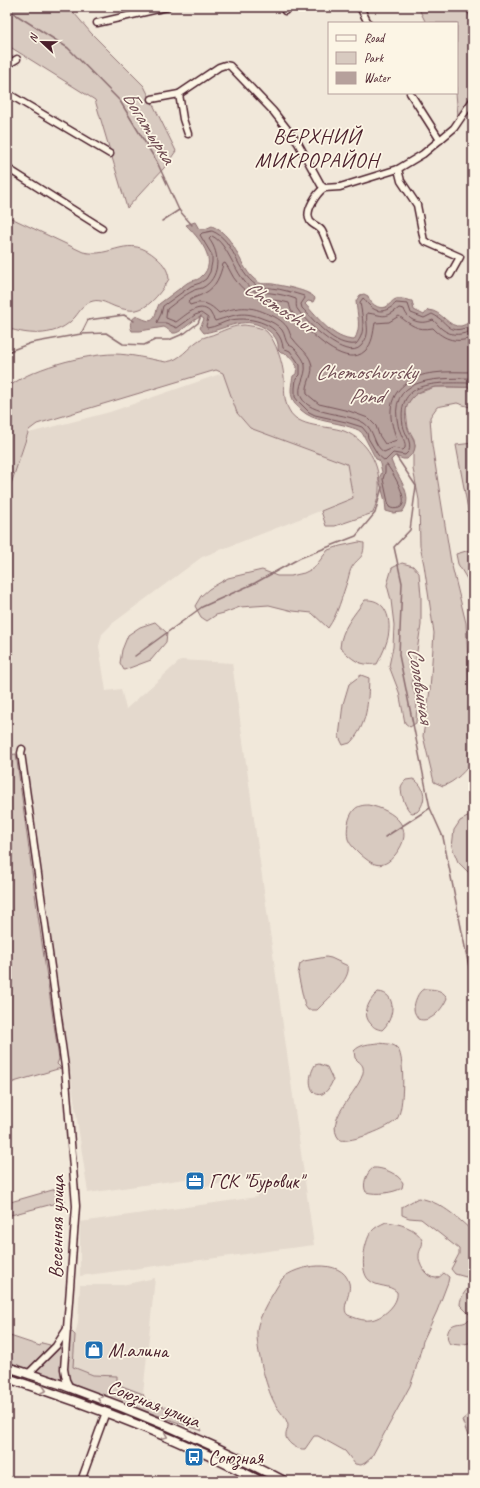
<svg xmlns="http://www.w3.org/2000/svg" width="480" height="1488" viewBox="0 0 480 1488" font-family="Caveat,sans-serif">
	<style>
		.built { fill: #e4d9cd }
		.green { fill: #d8cac0; stroke: #917476 }
		.water { fill: #b6a19c; stroke: #8b6d6f }
		.lines { fill: none; stroke-linecap: round; stroke-linejoin: round }
		.shore { stroke: #755358; stroke-width: 1 }
		.stream { stroke: #8b6d6f; stroke-width: 1.5 }
		.minor-casing { stroke: #4a1f2b; stroke-width: 9 }
		.secondary-casing { stroke: #4a1f2b; stroke-width: 11 }
		.minor { stroke: #fcf5e5; stroke-width: 6 }
		.secondary { stroke: #fcf5e5; stroke-width: 8 }
		.oneway { stroke: #a38a88 }
		.labels { text-anchor: middle; stroke-width: 3.5; stroke-linejoin: round; paint-order: stroke }
		.poi-label { font-size: 20px; fill: #4a1f2b; stroke: #fcf5e5; text-anchor: start }
		.street-label { font-size: 20px; fill: #4a1f2b; stroke: #fcf5e5 }
		.water-label { font-size: 21px; font-style: italic; fill: #704c53; stroke: #fcf5e5 }
		.neighbourhood-label { font-size: 21px; letter-spacing: 1px; fill: #4a1f2b; stroke: #fcf5e5 }
	</style>
	<rect width="100%" height="100%" fill="#f1e8da"/>
	<filter id="ink" filterUnits="userSpaceOnUse"><feTurbulence type="fractalNoise" baseFrequency=".025" numOctaves="2"/><feDisplacementMap in="SourceGraphic" scale="8" xChannelSelector="R" yChannelSelector="G"/><feConvolveMatrix kernelMatrix="1 2 1 2 8 2 1 2 1" color-interpolation-filters="sRGB"/></filter>
	<g filter="url(#ink)">
		<g class="built">
			<polygon points="223,373 237,413 250,428 347,464 353,498 202,557 113,623 102,634 99,646 106,691 121,689 126,709 181,660 232,663 314,1245 80,1276 80,1222 257,1197 254,1175 194,1190 192,1178 88,1193 22,749 15,751 7,750 7,495 29,433 110,412"/>
			<polygon points="155,1278 143,1394 117,1384 117,1376 93,1375 73,1367 75,1335 78,1323 80,1285 122,1285"/>
		</g>
		<g class="green">
			<polygon points="7,7 69,7 91,33 144,86 176,151 164,168 127,208 95,100 7,45"/>
			<polygon points="418,7 473,7 473,97 458,116 456,93 457,23 426,23"/>
			<path d="M 7,216 L 83,252 C 112,259 128,232 157,258 C 164,264 168,270 169,279 C 163,289 152,305 140,309 C 132,312 123,309 116,307 C 108,304 101,299 93,301 C 84,303 80,311 75,317 C 58,337 30,336 7,328 Z"/>
			<path d="M 244,325 C 251,326 262,327 267,332 C 276,341 283,364 284,377 C 285,388 283,400 289,410 C 298,428 326,425 344,431 C 367,440 381,465 379,490 C 379,497 375,506 373,513 L 335,526 L 326,526 L 321,511 L 353,498 L 347,464 L 250,428 L 237,413 L 223,373 L 216,370 L 37,424 L 29,430 L 7,496 L 7,389 C 26,369 86,354 114,354 C 130,354 149,359 166,362 C 181,360 187,348 199,340 C 205,336 211,336 217,333 C 227,329 233,326 244,325 Z"/>
			<path d="M 435,387 L 473,387 L 473,408 L 457,403 L 437,407 L 430,417 L 432,445 L 451,562 L 466,623 L 473,759 C 467,770 455,782 443,786 L 434,782 L 423,736 L 430,690 L 434,633 L 424,565 L 420,546 L 419,500 L 413,469 L 413,454 L 415,446 L 414,439 L 408,428 L 406,411 L 407,404 L 415,394 Z"/>
			<polygon points="473,443 473,536 456,445"/>
			<path d="M 359,542 L 364,543 C 364,560 359,556 352,567 C 350,570 349,575 348,579 C 342,596 338,614 328,628 L 312,613 L 293,611 L 269,605 L 240,607 L 224,613 L 216,615 L 207,621 L 201,617 L 195,606 L 201,596 L 209,589 L 228,578 L 262,570 L 277,576 L 291,576 L 304,573 L 314,568 L 328,550 L 340,546 Z"/>
			<polygon points="473,549 473,589 458,564 456,554"/>
			<polygon points="402,563 413,566 419,573 421,596 421,625 412,684 417,702 416,723 410,727 405,723 399,692 389,666 393,647 394,625 391,600 387,585 392,568"/>
			<path d="M 365,600 C 389,598 393,626 386,644 C 384,651 380,658 377,664 C 358,666 354,660 340,648 C 341,629 354,615 365,600 Z"/>
			<polygon points="155,622 167,633 166,642 151,660 124,670 120,663 122,650 128,635 140,627"/>
			<path d="M 361,675 L 369,678 C 368,702 368,725 350,743 L 343,745 L 339,737 L 343,704 L 349,684 Z"/>
			<polygon points="16,754 38,916 59,1059 57,1064 61,1068 7,1084 7,755"/>
			<path d="M 413,779 C 426,786 427,802 417,812 L 412,813 C 406,810 401,795 401,788 C 401,785 404,782 406,780 Z"/>
			<path d="M 368,805 C 395,810 417,829 395,855 C 382,871 372,865 359,853 C 355,849 350,845 348,839 C 346,830 348,817 354,810 C 357,806 363,805 368,805 Z"/>
			<polygon points="473,814 473,943 470,911 473,893 472,876 458,862 452,847 454,830 460,821"/>
			<path d="M 326,957 L 331,958 L 348,966 C 351,979 329,998 320,1007 L 317,1010 L 308,1010 L 305,1006 L 298,974 L 300,964 L 304,961 Z"/>
			<path d="M 424,989 C 432,989 443,989 447,998 C 443,1008 431,1024 418,1019 C 417,1016 414,1013 414,1009 C 414,1003 418,991 424,989 Z"/>
			<path d="M 378,992 C 398,993 394,1020 382,1030 C 377,1029 374,1028 371,1024 C 361,1014 369,1000 378,992 Z"/>
			<path d="M 378,1043 C 385,1044 394,1043 398,1049 C 405,1059 404,1110 397,1119 C 390,1128 351,1143 340,1140 C 320,1119 368,1085 363,1067 C 362,1063 357,1061 355,1058 L 354,1051 C 360,1044 370,1044 378,1043 Z"/>
			<path d="M 319,1064 L 327,1067 L 333,1080 C 321,1110 301,1088 315,1065 Z"/>
			<path d="M 373,1168 C 382,1167 399,1174 403,1183 L 402,1188 C 393,1193 376,1195 366,1192 C 362,1185 366,1173 373,1168 Z"/>
			<polygon points="63,1187 64,1201 7,1216 7,1203"/>
			<path d="M 418,1198 C 440,1201 457,1217 473,1232 L 473,1270 L 466,1277 L 455,1274 L 451,1269 L 459,1254 L 459,1249 L 421,1219 L 409,1218 L 402,1215 L 402,1207 Z"/>
			<path d="M 386,1222 C 398,1223 417,1228 422,1240 C 424,1245 419,1250 419,1255 C 418,1264 426,1278 436,1278 C 440,1278 441,1275 444,1273 L 449,1277 L 448,1282 L 437,1311 L 423,1341 L 415,1372 L 410,1386 L 371,1458 L 365,1463 L 361,1465 L 355,1464 L 345,1451 L 318,1436 L 314,1436 L 305,1449 C 298,1450 288,1444 286,1437 C 285,1432 290,1427 287,1422 C 285,1416 277,1409 274,1402 C 266,1387 256,1348 257,1331 C 258,1316 274,1292 282,1279 C 295,1265 343,1257 349,1283 C 352,1294 340,1309 348,1315 C 355,1318 363,1321 370,1320 C 382,1319 399,1304 397,1292 C 389,1284 378,1288 369,1280 C 359,1271 364,1243 371,1232 C 375,1227 380,1225 386,1222 Z"/>
			<path d="M 473,1283 L 473,1342 L 460,1345 L 450,1344 C 445,1338 447,1326 456,1324 C 459,1323 462,1324 466,1322 L 470,1318 L 470,1315 L 460,1305 C 460,1296 467,1289 473,1283 Z"/>
			<polygon points="72,1332 75,1335 73,1367 93,1375 117,1376 117,1384 143,1394 145,1399 200,1422 199,1424 202,1431 72,1385 66,1374 69,1333"/>
			<polygon points="7,1335 40,1346 42,1343 50,1345 51,1349 29,1369 26,1369 7,1362"/>
			<path d="M 58,1347 L 60,1348 C 66,1355 60,1371 63,1382 L 34,1371 L 45,1362 Z"/>
			<polygon points="473,1411 473,1449 462,1420"/>
		</g>
		<path class="water" d="M 195,222 L 199,229 L 205,229 L 212,226 C 239,238 237,268 258,282 C 262,285 267,283 273,284 C 283,286 309,290 315,298 L 313,302 L 308,301 L 305,304 C 319,319 333,339 354,340 C 362,328 357,315 356,301 L 360,295 L 364,294 L 368,296 C 370,303 378,310 386,307 C 390,305 392,300 396,299 C 401,298 407,300 412,301 L 414,310 L 424,315 L 428,310 C 443,311 448,328 461,326 C 465,325 470,322 473,320 L 473,387 C 461,388 448,386 436,387 C 412,390 400,406 408,429 C 410,435 415,439 415,446 C 415,452 411,455 407,459 L 403,459 L 395,456 L 391,460 C 396,476 416,496 402,512 L 393,513 L 386,511 L 385,501 L 379,479 L 382,472 L 379,460 L 376,459 C 373,454 363,433 361,432 C 358,429 353,428 350,427 C 333,421 314,422 301,410 C 289,398 290,392 293,376 L 296,374 L 297,366 L 287,354 L 281,353 L 278,350 C 279,342 276,337 269,331 C 246,313 228,329 204,333 L 200,328 L 204,319 L 201,317 C 192,319 180,335 173,333 C 170,332 167,328 164,327 L 140,331 L 132,331 C 129,325 130,319 137,316 C 157,327 153,317 159,304 C 168,297 178,290 187,283 C 192,280 197,281 201,277 C 220,261 198,237 186,225 Z"/>
		<g class="lines">
			<g class="shore">
				<path d="M 473,325 C 446,337 451,323 432,314 L 424,318 L 411,313 L 408,304 L 396,303 C 388,311 378,315 369,305 C 366,303 366,300 363,298 L 360,302 C 362,316 367,332 356,344 C 334,347 316,322 302,308 L 301,304 L 305,298 L 304,296 C 294,293 282,289 271,288 C 266,287 261,289 256,285 C 236,272 235,240 212,231 L 202,233 L 200,235 L 212,255 L 212,262 L 210,272 L 206,279 L 200,283 L 191,286 L 163,306 L 161,314 L 157,322 L 158,323 L 166,323 L 177,328 L 195,315 L 201,313 L 208,318 L 206,326 L 207,328 C 216,327 223,322 231,320 C 252,316 281,324 283,348 L 290,351 L 300,365 L 300,375 L 296,379 L 295,388 L 295,397 L 298,401 L 309,412 L 315,415 L 346,422 L 362,427 L 367,433 L 368,438 L 378,455 L 385,461 L 393,453 L 405,455 L 409,451 C 412,441 405,435 403,425 C 395,378 441,383 473,383"/>
				<path d="M 473,330 C 463,335 452,337 442,329 C 439,327 437,323 433,320 C 422,325 408,322 404,309 L 399,308 C 384,320 384,315 367,313 C 365,325 372,333 361,346 C 346,362 306,322 298,310 C 295,307 297,302 296,299 C 288,296 279,294 271,293 C 265,292 259,294 253,290 C 235,277 229,244 212,236 L 209,239 C 221,254 220,279 202,288 C 199,289 195,289 193,291 C 184,295 175,303 167,309 L 166,317 L 166,318 L 176,322 C 185,316 199,301 210,312 C 212,315 213,318 215,321 C 236,315 242,310 264,319 C 271,321 278,325 282,330 C 285,334 285,341 288,344 C 289,346 292,346 293,347 C 297,351 304,359 305,365 C 307,376 296,387 301,397 C 311,416 346,412 364,423 C 375,430 373,446 384,452 L 393,448 L 403,450 L 405,448 C 406,441 402,438 400,431 C 398,428 398,423 397,419 C 391,374 444,379 473,378"/>
				<path d="M 473,337 C 458,344 444,340 433,328 C 417,331 411,325 399,316 L 389,322 L 375,323 C 373,333 373,343 365,351 C 347,368 316,338 304,326 C 300,322 295,317 292,312 C 290,309 290,306 289,303 C 266,297 254,303 237,282 C 232,277 230,269 225,263 L 223,264 C 220,276 216,287 205,293 C 198,297 193,297 188,302 L 190,305 C 203,300 210,304 219,313 C 237,307 248,305 266,313 C 274,316 282,320 287,327 C 290,331 290,337 294,340 C 299,347 308,353 311,362 C 315,374 305,383 307,394 L 319,404 L 349,411 L 368,418 L 376,426 L 379,435 L 385,444 L 397,440 C 394,431 390,421 391,410 C 392,388 413,375 433,373 C 446,371 460,372 473,372"/>
				<path d="M 387,465 C 392,471 412,504 399,508 C 395,509 392,509 389,507 L 383,479 L 385,472 L 385,467 Z"/>
			</g>
			<g class="stream">
				<polyline points="464,7 473,20"/>
				<polyline points="7,9 68,48 120,101 157,162 179,210 192,225"/>
				<polyline points="162,221 179,210"/>
				<polyline points="81,334 106,333 123,344 144,345 155,340 169,340 185,333 198,323 201,316"/>
				<polyline points="7,352 31,343 81,334 88,320 124,315 134,321"/>
				<polyline points="396,456 416,486 410,530 394,547 402,583 399,655 430,808 443,837 473,987"/>
				<polyline points="135,656 202,607 255,583 300,558 356,536 375,513 382,487"/>
				<polyline points="385,837 430,808"/>
			</g>
			<defs>
				<g id="minor">
					<polyline points="283,7 285,11"/>
					<polyline points="360,7 368,23"/>
					<polyline points="97,23 167,7"/>
					<polyline points="7,65 17,59"/>
					<polyline points="7,93 110,154"/>
					<polyline points="410,93 440,140"/>
					<polyline points="179,94 183,119 188,134"/>
					<polyline points="152,99 179,94 219,67 225,65 230,66 273,111 298,143 321,185 324,188 340,187 398,169 423,154 454,128 473,100"/>
					<polyline points="7,168 102,228"/>
					<polyline points="398,169 401,181 417,205 424,241 460,257 450,275"/>
					<path d="M 324,188 C 317,193 304,211 310,221 C 312,225 319,226 322,231 C 326,239 329,249 333,258"/>
					<polyline points="22,749 21,753 65,1067 76,1206 64,1369 66,1380 70,1388"/>
					<polyline points="28,1374 56,1346 67,1329"/>
					<polyline points="81,1481 106,1412"/>
				</g>
				<g id="secondary">
					<path d="M 7,1367 C 28,1374 50,1380 71,1388 C 144,1414 215,1445 284,1481"/>
					<path d="M 7,1378 C 94,1406 179,1438 260,1481"/>
				</g>
			</defs>
			<use href="#minor" class="minor-casing"/>
			<use href="#secondary" class="secondary-casing"/>
			<use href="#minor" class="minor"/>
			<use href="#secondary" class="secondary"/>
		</g>
		<defs><path id="oneway-chevron" d="M-2-3.5L2.5 0L-2 3.5" fill="none" stroke-width="1.6" stroke-linecap="round" stroke-linejoin="round"/></defs>
		<g class="oneway">
			<use href="#oneway-chevron" transform="translate(44 1390) rotate(18)"/>
			<use href="#oneway-chevron" transform="translate(100 1399) rotate(-159)"/>
			<use href="#oneway-chevron" transform="translate(165 1436) rotate(23)"/>
		</g>
	</g>
	<defs>
		<symbol id="office-square" viewBox="-11 -11 22 22"><rect x="-9" y="-9" width="18" height="18" rx="4" fill="#1f6fb2" stroke="#fcf5e5"/><path d="M-6-3h4V-5.5h4V-3h4V5H-6ZM-1-4.5V-3h2v-1.5ZM-6 0V1H6V0Z" fill="#fff"/></symbol>
		<symbol id="shop-square" viewBox="-11 -11 22 22"><rect x="-9" y="-9" width="18" height="18" rx="4" fill="#1f6fb2" stroke="#fcf5e5"/><path d="M-5-2.5h2.3a2.7 3.5 0 0 1 5.4 0H5L5.5 6h-11ZM-1.5-2.5h3a1.5 2.3 0 0 0-3 0Z" fill="#fff"/></symbol>
		<symbol id="bus-square" viewBox="-11 -11 22 22"><rect x="-9" y="-9" width="18" height="18" rx="4" fill="#1f6fb2" stroke="#fcf5e5"/><path d="M-5-6H5V4H4V6H2V4H-2V6H-4V4H-5ZM-3.5-4V0h7V-4ZM-3.5 1.2v1.5H-2V1.2ZM2 1.2v1.5H3.5V1.2Z" fill="#fff"/></symbol>
	</defs>
	<g fill-rule="evenodd">
		<use href="#office-square" x="184" y="1170" width="22" height="22"/>
		<use href="#shop-square" x="83" y="1339" width="22" height="22"/>
		<use href="#bus-square" x="183" y="1446" width="22" height="22"/>
	</g>
	<g class="labels">
		<g class="poi-label">
			<text x="209" y="1188">ГСК "Буровик"</text>
			<text x="108" y="1357">М.алина</text>
			<text x="208" y="1464">Союзная</text>
		</g>
		<g class="street-label">
			<text transform="translate(56 1227) rotate(-89)" y="7">Весенняя улица</text>
			<text transform="translate(154 1403) rotate(22)" y="7">Союзная улица</text>
		</g>
		<g class="water-label">
			<text transform="translate(149 127) rotate(58)" y="7">Богатырка</text>
			<text transform="translate(280 307) rotate(33)" y="7">Chemoshur</text>
			<text x="366" y="379">Chemoshursky<tspan x="366" dy="24">Pond</tspan></text>
			<text transform="translate(421 685) rotate(81)" y="7">Соловьиная</text>
		</g>
		<g class="neighbourhood-label">
			<text x="317" y="143">ВЕРХНИЙ<tspan x="317" dy="24">МИКРОРАЙОН</tspan></text>
		</g>
	</g>
	<rect width="480" height="1488" fill="none" stroke="#fcf5e5" stroke-width="24"/>
	<rect x="12" y="12" width="456" height="1464" fill="none" stroke="#4a1f2b" stroke-width="1.5" filter="url(#ink)"/>
	<rect x="328" y="22" width="130" height="72" fill="#fcf5e5" stroke="#b59f9b"/>
	<rect x="336" y="35" width="20" height="6" fill="#fcf5e5" stroke="#b59f9b"/>
	<text x="364" y="42" font-size="12" fill="#4a1f2b">Road</text>
	<rect x="336" y="52" width="20" height="12" fill="#d8cac0" stroke="#b59f9b"/>
	<text x="364" y="62" font-size="12" fill="#4a1f2b">Park</text>
	<rect x="336" y="72" width="20" height="12" fill="#b6a19c" stroke="#b59f9b"/>
	<text x="364" y="82" font-size="12" fill="#4a1f2b">Water</text>
	<g transform="translate(42 42) rotate(292)" stroke="#fcf5e5" stroke-width="3" paint-order="stroke">
	<path d="M0-3L7 15L0 10L-7 15Z" fill="#4a1f2b"/>
	<text y="-6" font-size="11" font-weight="bold" text-anchor="middle" fill="#4a1f2b">N</text>
	</g>
</svg>
